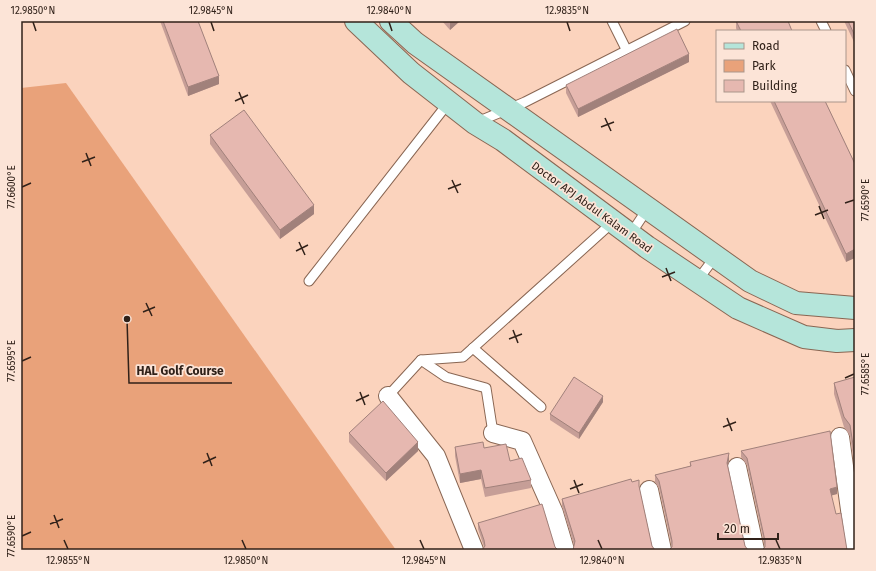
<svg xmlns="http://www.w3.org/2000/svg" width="876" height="571" viewBox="0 0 876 571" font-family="'Fira Sans',sans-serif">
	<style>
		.green { fill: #e9a27a }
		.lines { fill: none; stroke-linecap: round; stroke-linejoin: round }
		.lane-casing { stroke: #896653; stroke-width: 11 }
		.street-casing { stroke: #896653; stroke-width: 20 }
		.secondary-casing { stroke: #896653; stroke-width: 24 }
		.lane { stroke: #fff; stroke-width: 9 }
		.street { stroke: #fff; stroke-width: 18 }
		.secondary { stroke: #b5e5da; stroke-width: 22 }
		.wall { fill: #c69e97 }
		.shaded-wall { fill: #a1817b }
		.building { fill: #e6b8b0; stroke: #a1817b }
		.ticks { fill: none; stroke: #302119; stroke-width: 1.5 }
		.labels { text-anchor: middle; stroke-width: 3.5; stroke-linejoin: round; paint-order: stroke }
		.street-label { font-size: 11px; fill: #302119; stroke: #fce4d7 }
		.leader { fill: none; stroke: #302119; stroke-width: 1.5 }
		.callout-dot { fill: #302119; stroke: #fce4d7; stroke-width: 1.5 }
		.callout-label { font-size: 12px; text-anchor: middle; font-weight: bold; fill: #302119; stroke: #fce4d7; stroke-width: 3.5; stroke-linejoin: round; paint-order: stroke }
		.neatline { fill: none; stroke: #302119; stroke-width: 1.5 }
		.ticks-label { font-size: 10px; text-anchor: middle; fill: #302119 }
	</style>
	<rect width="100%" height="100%" fill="#fbd3bd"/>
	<polygon class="green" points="66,83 396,550 21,550 21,88"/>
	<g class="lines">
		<defs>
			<g id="lane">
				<polyline points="612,21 627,51"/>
				<polyline points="821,21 826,31"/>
				<polyline points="845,70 855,91"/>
				<polyline points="477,122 525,102 685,21"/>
				<polyline points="630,235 648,208"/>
				<polyline points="309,281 449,102"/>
				<polyline points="697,281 715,257"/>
				<polyline points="473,348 541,407"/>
				<polyline points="421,360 446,377 486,388 493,433"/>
				<polyline points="388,396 421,360 463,357 613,222"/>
			</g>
			<g id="street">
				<polyline points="388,396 436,456 474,550"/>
				<polyline points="493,433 522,441 554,513 565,550"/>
				<polyline points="840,437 855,546"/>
				<polyline points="737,467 755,550"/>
				<polyline points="649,490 662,550"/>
			</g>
			<g id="secondary">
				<polyline points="356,21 411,73 475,123 503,140 647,247 738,308 804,337 837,341 855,340"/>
				<polyline points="391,21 415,43 750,281 796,303 855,308"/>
			</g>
		</defs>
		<use href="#lane" class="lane-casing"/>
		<use href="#street" class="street-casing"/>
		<use href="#secondary" class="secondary-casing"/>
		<use href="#lane" class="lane"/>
		<use href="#street" class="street"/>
		<use href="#secondary" class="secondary"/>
	</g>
	<g class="wall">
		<polygon points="160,21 198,21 219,84 188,96"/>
		<polygon points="442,21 460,21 450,30"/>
		<polygon points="736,21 788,21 792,31 737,31 736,28"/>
		<polygon points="844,21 855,21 855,44"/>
		<polygon points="689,62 578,117 566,93 566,85"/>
		<polygon points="770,101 825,101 855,164 846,262"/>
		<polygon points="210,135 314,214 280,239 210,144"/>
		<polygon points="855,377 855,469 850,436 844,427 834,394 834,383"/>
		<polygon points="603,402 579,439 550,420 550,414"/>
		<polygon points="349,433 418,451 386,481 349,442"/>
		<polygon points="455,447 484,448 510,461 531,480 531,488 485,497 481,479 460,483 455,456"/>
		<polygon points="741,451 837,494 831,495 765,547 747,465 741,457"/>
		<polygon points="729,460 728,466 745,546 672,547 659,488 655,482 655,475 690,466 690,462"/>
		<polygon points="632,482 639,488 652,546 574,545 562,506 562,499"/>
		<polygon points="478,523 555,547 484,547 478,529"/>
	</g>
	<g class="shaded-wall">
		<polygon points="450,21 460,21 450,30"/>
		<polygon points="689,54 689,62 578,117 578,109"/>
		<polygon points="219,76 219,84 188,96 188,87"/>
		<polygon points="314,205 314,214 280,239 280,230"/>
		<polygon points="855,249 855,258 846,262 846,254"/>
		<polygon points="603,396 603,402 579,439 579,433"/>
		<polygon points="418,442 418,451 386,481 386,473"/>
		<polygon points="729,453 729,460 727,469 727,463"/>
		<polygon points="481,470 481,479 460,483 460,474"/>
		<polygon points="837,487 837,494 830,496 830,489"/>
	</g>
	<g class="building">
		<polygon points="163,21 198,21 219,76 188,87"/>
		<polygon points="736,21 788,21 792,31 741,31"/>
		<polygon points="848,21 855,21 855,36"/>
		<polygon points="677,29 689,54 578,109 566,85"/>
		<polygon points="774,101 825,101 855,164 855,249 846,254"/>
		<polygon points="244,110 314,205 280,230 210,135"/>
		<polygon points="574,377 603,396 579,433 550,414"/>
		<polygon points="855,377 855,458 850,425 844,417 834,383"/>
		<polygon points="383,401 418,442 386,473 349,433"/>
		<polygon points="830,431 837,487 830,489 836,514 841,513 847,550 762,550 765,547 765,541 747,458 741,451"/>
		<polygon points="483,442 484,448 506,444 510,461 522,458 531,480 485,488 481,470 460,474 455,447"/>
		<polygon points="729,453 727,463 745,546 748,550 669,550 672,547 672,541 659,481 655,475 691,466 690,462"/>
		<polygon points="631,479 632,482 639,480 639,486 652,546 655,550 573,550 575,541 562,499"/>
		<polygon points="542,504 555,547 558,550 482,550 485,546 484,540 478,523"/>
	</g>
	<path class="ticks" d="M 33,22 L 36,31M 211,22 L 214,31M 389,22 L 392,31M 567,22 L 570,31M 239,92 L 244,104M 235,101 L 248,95M 605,118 L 611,131M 601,127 L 614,122M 86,153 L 91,166M 82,162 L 95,157M 452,180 L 458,193M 22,187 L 31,183M 448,189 L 461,184M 845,203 L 854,200M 819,206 L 824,219M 815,215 L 828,210M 299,242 L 305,255M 296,251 L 308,245M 666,268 L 671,281M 662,277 L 675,272M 146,303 L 152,316M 143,312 L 155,307M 513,330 L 518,343M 509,339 L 522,334M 22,361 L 31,357M 845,378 L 854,374M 360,392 L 365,405M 356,401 L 369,395M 727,418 L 732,431M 723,427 L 736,422M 207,453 L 212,466M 203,463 L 216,457M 574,480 L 579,493M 570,489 L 583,484M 54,515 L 59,528M 50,524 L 63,519M 22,536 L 31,532M 64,540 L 68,549M 242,540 L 246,549M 420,540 L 424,549M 598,540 L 602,549M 776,540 L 780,549"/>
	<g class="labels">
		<g class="street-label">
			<text transform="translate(592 207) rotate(36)" y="4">Doctor APJ Abdul Kalam Road</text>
		</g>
	</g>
	<path class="leader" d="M127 319L129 383H232"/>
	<circle class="callout-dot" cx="127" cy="319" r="4"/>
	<g class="callout-label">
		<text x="180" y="375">HAL Golf Course</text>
	</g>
	<rect width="876" height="571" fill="none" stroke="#fce4d7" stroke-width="44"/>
	<rect x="716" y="30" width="130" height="72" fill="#fce4d7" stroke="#aa968b"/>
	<rect x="724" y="43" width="20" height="6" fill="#b5e5da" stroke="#aa968b"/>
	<text x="752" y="50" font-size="12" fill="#302119">Road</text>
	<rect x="724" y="60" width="20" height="12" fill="#e9a27a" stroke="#aa968b"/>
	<text x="752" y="70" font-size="12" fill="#302119">Park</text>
	<rect x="724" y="80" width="20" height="12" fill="#e6b8b0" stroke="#aa968b"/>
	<text x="752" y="90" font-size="12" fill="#302119">Building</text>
	<path d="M718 533v6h60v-6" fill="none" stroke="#302119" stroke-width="2"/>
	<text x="724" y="533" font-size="12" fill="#302119" stroke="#fce4d7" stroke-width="3" paint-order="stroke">20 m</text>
	<rect x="22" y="22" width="832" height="527" class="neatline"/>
	<g class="ticks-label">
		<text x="33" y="14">12.9850°N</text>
		<text x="211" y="14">12.9845°N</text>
		<text x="389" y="14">12.9840°N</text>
		<text x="567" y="14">12.9835°N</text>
		<text transform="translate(11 187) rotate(-90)" y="4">77.6600°E</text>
		<text transform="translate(865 200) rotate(-90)" y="4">77.6590°E</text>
		<text transform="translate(11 361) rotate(-90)" y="4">77.6595°E</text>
		<text transform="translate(865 374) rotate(-90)" y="4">77.6585°E</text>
		<text transform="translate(11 536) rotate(-90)" y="4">77.6590°E</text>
		<text x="68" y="564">12.9855°N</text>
		<text x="246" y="564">12.9850°N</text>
		<text x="424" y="564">12.9845°N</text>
		<text x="602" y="564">12.9840°N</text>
		<text x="780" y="564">12.9835°N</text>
	</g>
</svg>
